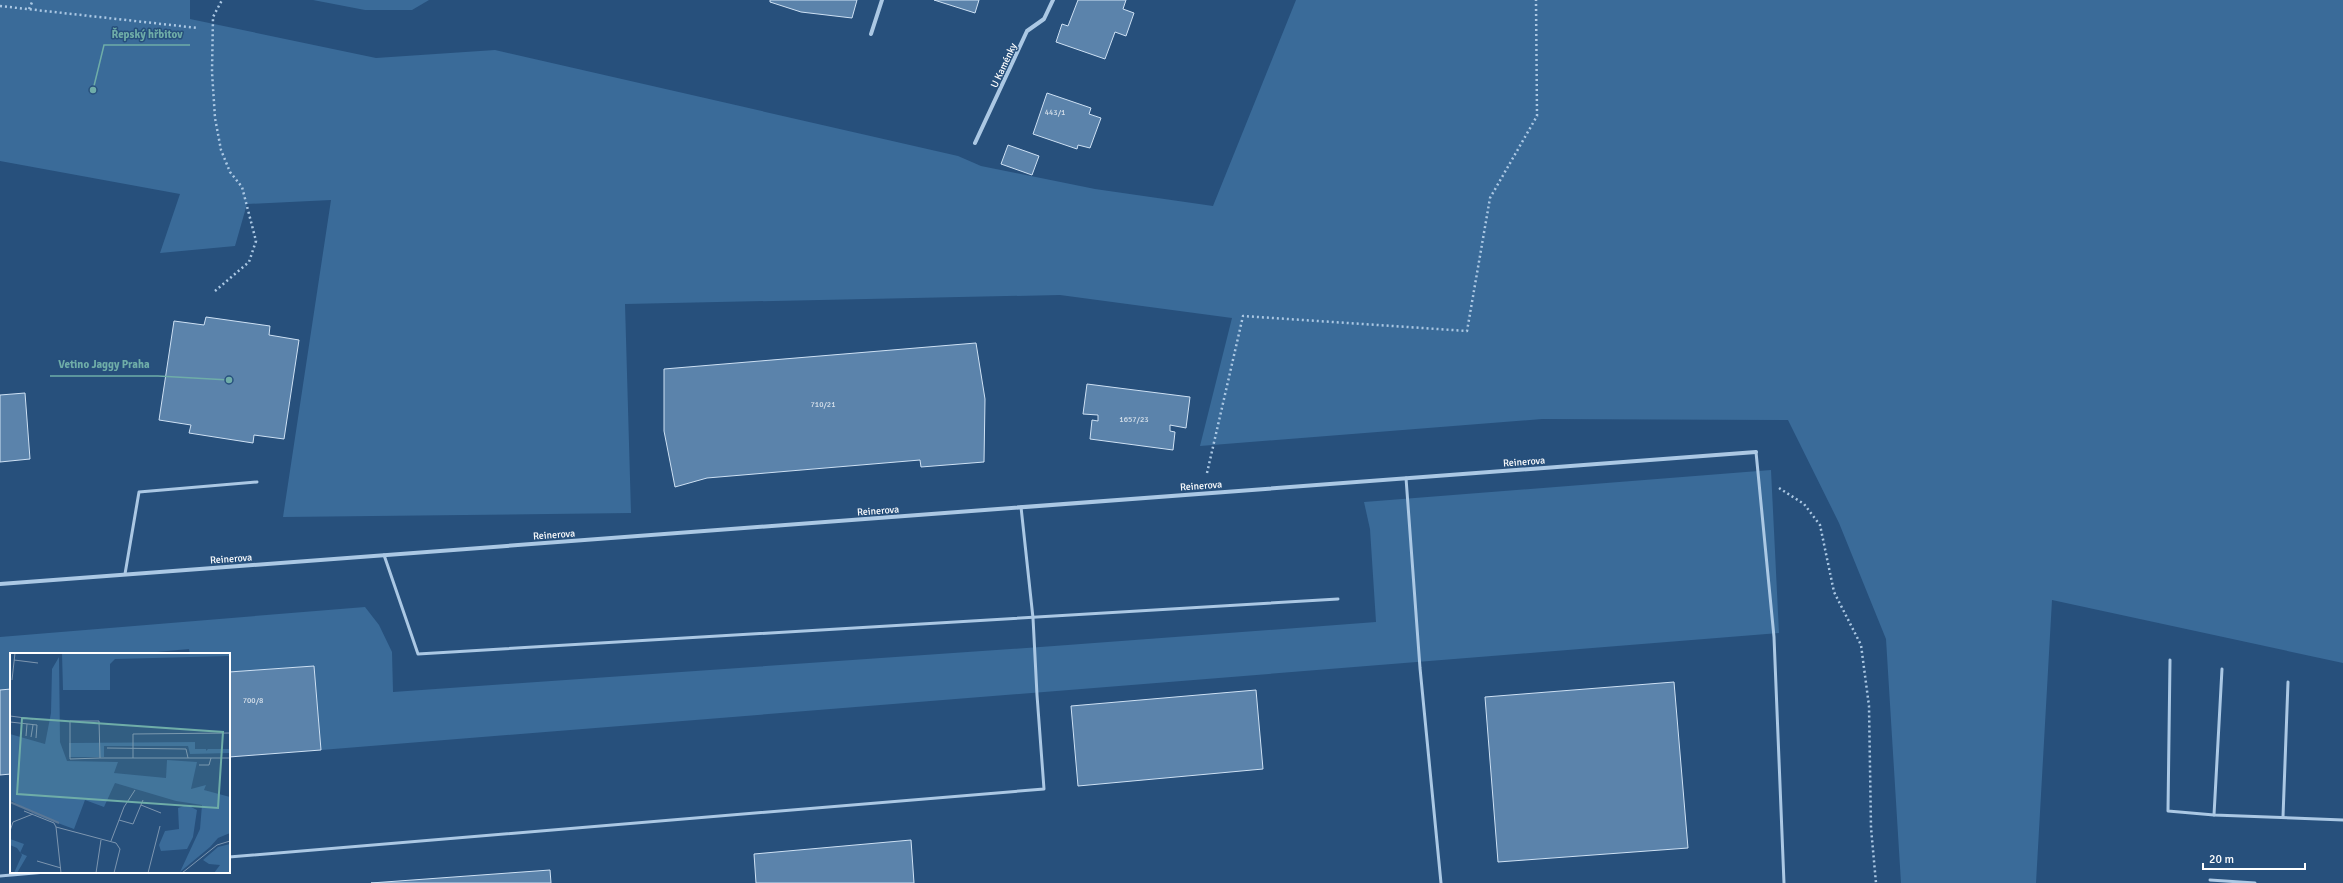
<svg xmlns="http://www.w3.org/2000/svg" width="2343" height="883" viewBox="0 0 2343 883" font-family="Signika,sans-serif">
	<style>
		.green { fill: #3a6b99 }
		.building { fill: #5b83ab; stroke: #cee1f4 }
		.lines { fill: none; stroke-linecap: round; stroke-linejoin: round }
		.path { stroke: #abc8e4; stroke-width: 2.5; stroke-dasharray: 2 3; stroke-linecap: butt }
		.lane { stroke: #abc8e4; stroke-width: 3 }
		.street { stroke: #abc8e4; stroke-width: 4 }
		.labels { text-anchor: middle; stroke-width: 3; stroke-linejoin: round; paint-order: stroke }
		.number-label { font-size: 8px; fill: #d6e0ea }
		.street-label { font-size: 10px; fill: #fff; stroke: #27507c }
		.inset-river { fill: none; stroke: #5a7796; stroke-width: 2 }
		.inset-road { fill: none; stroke: #7d96b0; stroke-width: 1 }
		.view { fill: #6fada8; fill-opacity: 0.15; stroke: #6fada8; stroke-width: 2 }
		.inset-edge { fill: none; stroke: #fff; stroke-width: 2 }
		.leader { fill: none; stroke: #6fada8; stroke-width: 1.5 }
		.callout-dot { fill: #6fada8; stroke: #27507c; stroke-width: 1.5 }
		.callout-label { font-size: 11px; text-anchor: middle; font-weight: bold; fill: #6fada8; stroke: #27507c; stroke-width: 3; stroke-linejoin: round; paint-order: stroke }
	</style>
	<rect width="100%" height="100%" fill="#27507c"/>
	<g class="green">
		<polygon points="0,0 190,0 190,19 376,58 495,50 958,156 981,166 1095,189 1213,206 1296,0 2343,0 2343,663 2052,600 2036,883 1901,883 1886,639 1839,523 1788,420 1542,419 1200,446 1232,318 1060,295 625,304 631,513 283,517 331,200 247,204 235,246 160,253 180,194 0,161"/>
		<polygon points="313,0 429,0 412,10 365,10"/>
		<polygon points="1771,470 1779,633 321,750 314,666 229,672 229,654 190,654 189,649 157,652 157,654 11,654 11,689 0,690 0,637 365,607 379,625 392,652 393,692 1054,646 1376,622 1370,529 1364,502"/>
	</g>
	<g class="building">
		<polygon points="770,0 857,0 852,18 801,12 770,2"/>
		<polygon points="934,0 979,0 975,13"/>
		<polygon points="1078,0 1126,0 1123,9 1134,13 1126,36 1115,32 1105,59 1056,42 1062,24 1068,26"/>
		<polygon points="1047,93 1091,108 1089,114 1101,118 1090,148 1078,145 1077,149 1033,134"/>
		<polygon points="1008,145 1039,156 1032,175 1001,164"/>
		<polygon points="206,317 270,326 269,335 299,340 284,439 254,435 253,443 189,433 191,425 159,420 174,321 204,325"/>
		<polygon points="976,343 985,399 984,462 921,467 920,460 707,478 675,487 664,431 664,369"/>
		<polygon points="1087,384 1190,397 1186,428 1170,425 1170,431 1175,432 1173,450 1090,439 1092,420 1098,421 1098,415 1083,414"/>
		<polygon points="25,393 30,459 0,462 0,395"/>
		<polygon points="314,666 321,750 229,757 229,672"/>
		<polygon points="1674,682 1688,848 1498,862 1485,697"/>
		<polygon points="11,689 11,774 0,775 0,690"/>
		<polygon points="1256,690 1263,769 1078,786 1071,706"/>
		<polygon points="911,840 914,883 756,883 754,854"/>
		<polygon points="550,870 551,883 371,883"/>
	</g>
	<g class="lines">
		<g class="path">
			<polyline points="0,6 198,28"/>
			<polyline points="29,9 33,0"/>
			<polyline points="215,291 249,262 256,241 242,187 230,172 221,150 215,118 212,72 213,17 222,0"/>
			<polyline points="1207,473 1243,316 1467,331 1490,198 1537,116 1536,0"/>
			<polyline points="1779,488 1804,504 1820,525 1834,592 1861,645 1869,706 1871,828 1876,883"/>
		</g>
		<g class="lane">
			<polyline points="1756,452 1774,637 1784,883"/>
			<polyline points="1406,478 1420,668 1441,883"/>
			<polyline points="384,555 418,654 1338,599"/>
			<polyline points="125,574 139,492 257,482"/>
			<polyline points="2170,660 2168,811 2214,815 2343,820"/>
			<polyline points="2214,815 2222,669"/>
			<polyline points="2283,817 2288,682"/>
			<polyline points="229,857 1044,789 1037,695 1033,618 1021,507"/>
			<polyline points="0,876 46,872"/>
			<polyline points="2210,880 2255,883"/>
		</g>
		<g class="street">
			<polyline points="871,34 882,0"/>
			<polyline points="975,143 1027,31 1044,19 1053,0"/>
			<polyline points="0,584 1756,452"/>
		</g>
	</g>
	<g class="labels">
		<g class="number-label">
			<text x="1055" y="115">443/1</text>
			<text x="823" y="407">710/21</text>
			<text x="1134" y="422">1657/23</text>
			<text x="253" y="703">700/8</text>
		</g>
		<g class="street-label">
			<text transform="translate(1003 65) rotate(-65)" y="4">U Kaménky</text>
			<text transform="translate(1524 461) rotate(-4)" y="4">Reinerova</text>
			<text transform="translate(1201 485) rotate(-4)" y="4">Reinerova</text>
			<text transform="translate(878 510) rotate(-4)" y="4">Reinerova</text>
			<text transform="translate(554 534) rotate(-4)" y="4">Reinerova</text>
			<text transform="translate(231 558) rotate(-4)" y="4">Reinerova</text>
		</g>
	</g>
	<g transform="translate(10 653)">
		<rect width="220" height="220" fill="#27507c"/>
		<path d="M 52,0 L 220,0 L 220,3 L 105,6 L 100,11 L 100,37 L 53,37 ZM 49,4 L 50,89 L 57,108 L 108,109 L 104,120 L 156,125 L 157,107 L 187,109 L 181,136 L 196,132 L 194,137 L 220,144 L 220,180 L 208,185 L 200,194 L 170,219 L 190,176 L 192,152 L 166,148 L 105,130 L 94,154 L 75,147 L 64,176 L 26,162 L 0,147 L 0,81 L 35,91 L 41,60 L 42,16 ZM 185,89 L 185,96 L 196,96 L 196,98 L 198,96 L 220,96 L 220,100 L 180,101 L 178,93 L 94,93 L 94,104 L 59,104 L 59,90 ZM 177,152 L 187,157 L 183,184 L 177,196 L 151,198 L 149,192 L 155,178 L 169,176 L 168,155 ZM 0,186 L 14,191 L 10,200 L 17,203 L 7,220 L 4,220 L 12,202 L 7,195 L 0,192 ZM 220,191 L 220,220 L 204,220 L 210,212 L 199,211 L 193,207 L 208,194 Z" fill="#3a6b99"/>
		<path class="inset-river" d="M 0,149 L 49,170"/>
		<path class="inset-road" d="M 4,7 L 28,10M 2,27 L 5,0M 0,63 L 23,66M 0,69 L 27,72 L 26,85M 16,83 L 17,71M 21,84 L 23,72M 97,95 L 176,96 L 178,105M 90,105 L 89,68 L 60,68 L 60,106 L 90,105 L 220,105M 123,105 L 123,81 L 220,80M 189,112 L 199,112 L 201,105M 131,152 L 151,160M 14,158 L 44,170 L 46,174M 109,167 L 123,171 L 133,147M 46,174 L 106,190 L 110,196 L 104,220M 46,174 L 51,220M 0,178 L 3,169 L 23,161M 101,188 L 114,154 L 125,137M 27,208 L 51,215M 86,220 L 91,187M 138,220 L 150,173M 172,220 L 207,192 L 220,188"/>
		<path class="view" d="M 12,65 L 213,79 L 208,155 L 7,141 Z"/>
		<rect width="220" height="220" class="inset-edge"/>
	</g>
	<path class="leader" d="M93 90L104 45H190M229 380L158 376H50"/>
	<g class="callout-dot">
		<circle cx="93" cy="90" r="4"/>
		<circle cx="229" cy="380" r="4"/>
	</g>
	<g class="callout-label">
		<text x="147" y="38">Řepský hřbitov</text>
		<text x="104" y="368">Vetino Jaggy Praha</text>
	</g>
	<path d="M2203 863v6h102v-6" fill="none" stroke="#ffffff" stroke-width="2"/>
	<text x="2209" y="863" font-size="12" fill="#ffffff" stroke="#27507c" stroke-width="3" paint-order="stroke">20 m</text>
</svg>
